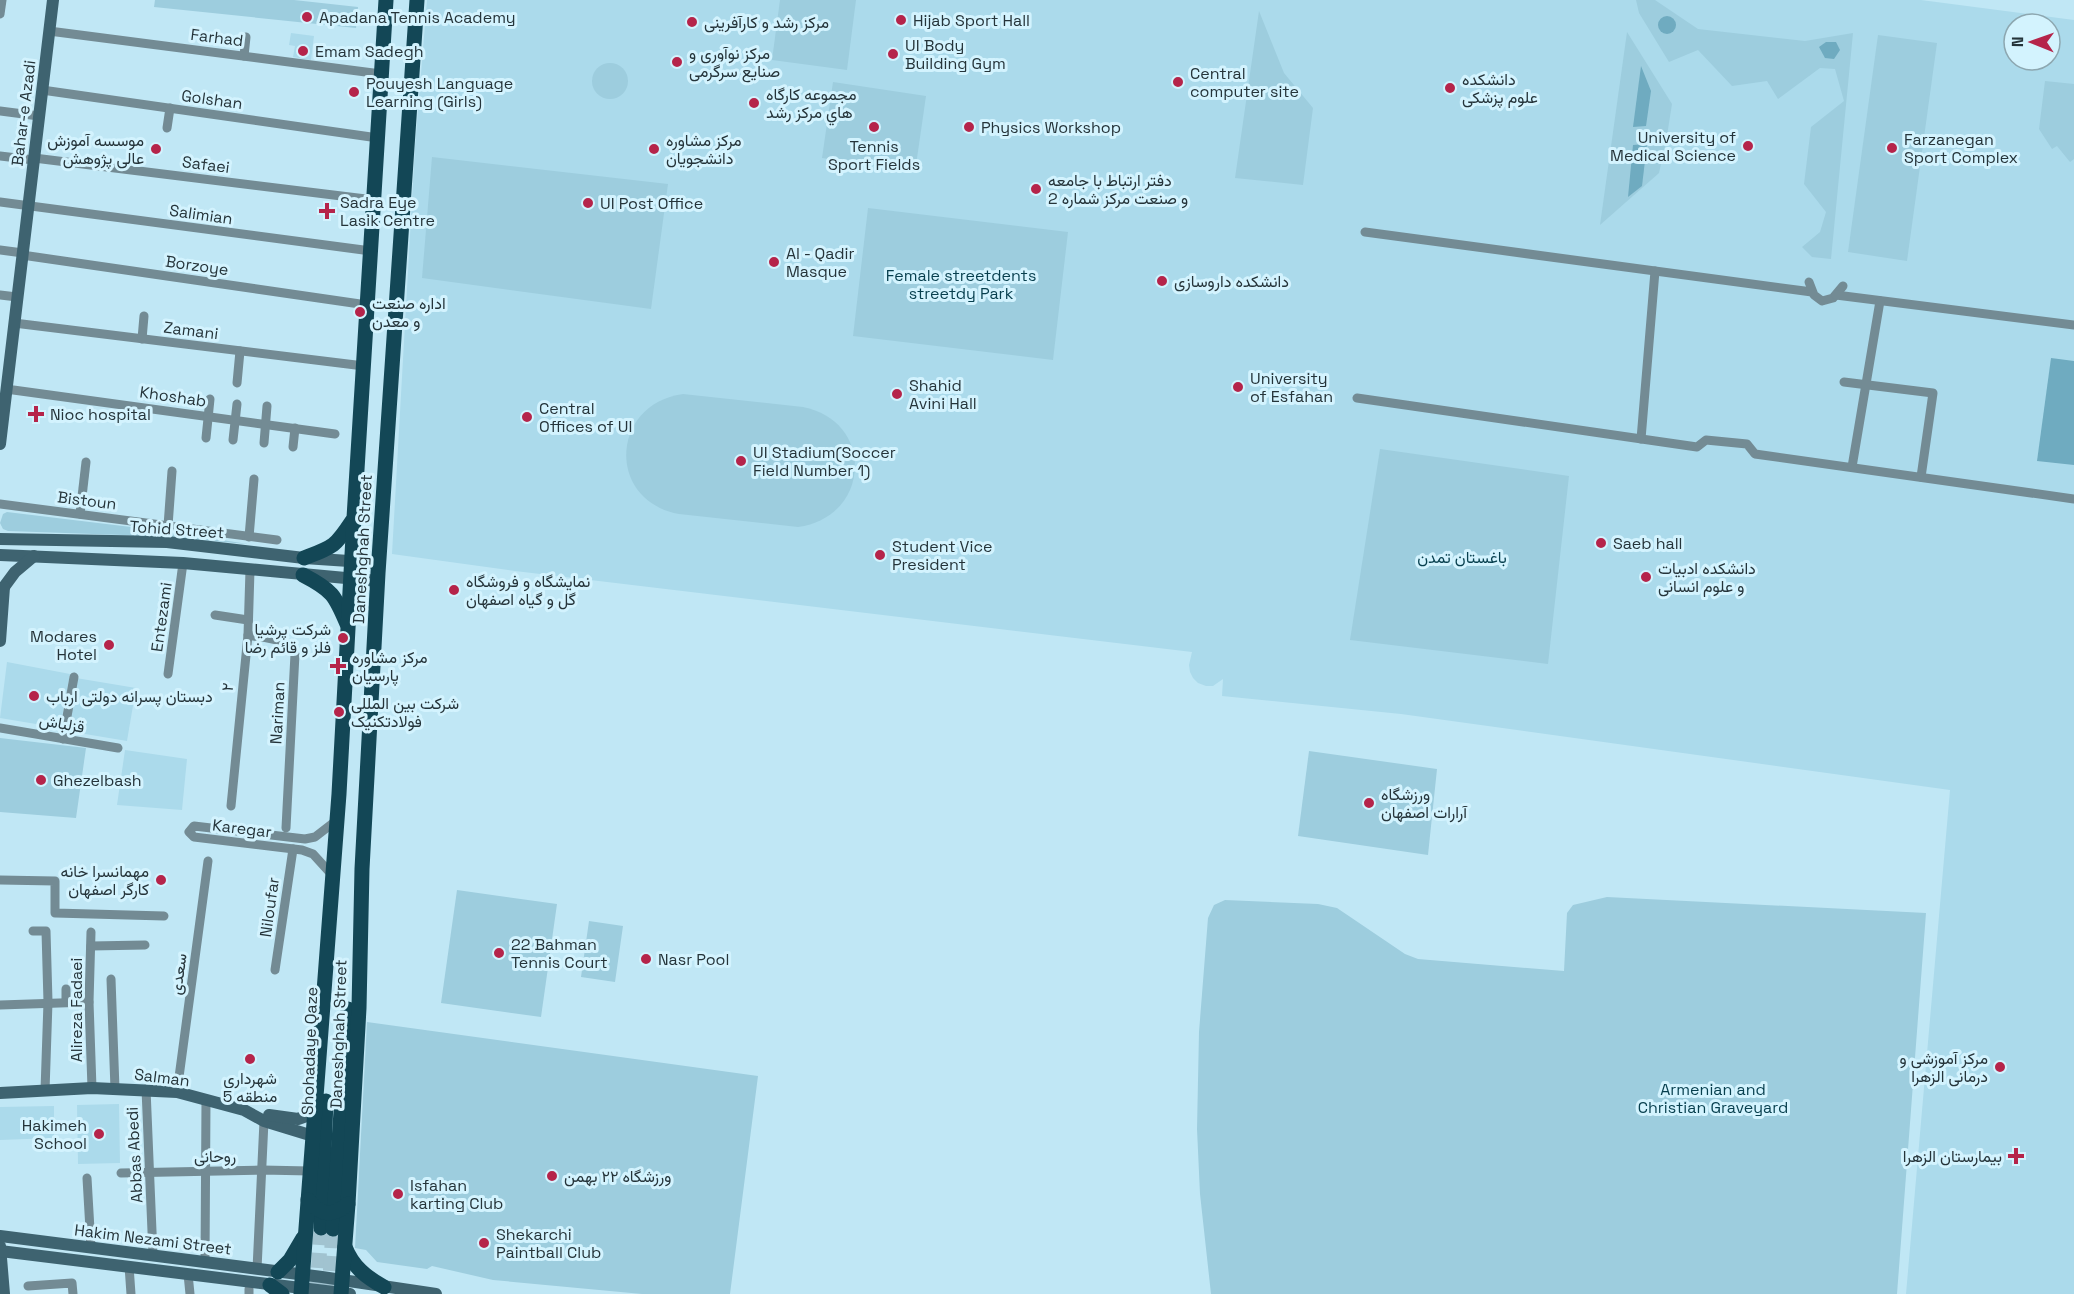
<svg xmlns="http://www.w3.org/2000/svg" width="2074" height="1294" viewBox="0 0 2074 1294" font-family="'Space Grotesk',Vazirmatn,sans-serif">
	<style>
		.built { fill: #abdaeb; fill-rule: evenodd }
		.green { fill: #9dcdde }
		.water { fill: #6fabc0 }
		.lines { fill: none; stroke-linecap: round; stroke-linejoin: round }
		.primary-tunnel { stroke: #a1c3d0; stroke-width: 15; stroke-dasharray: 15 8; stroke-linecap: butt }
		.street { stroke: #738b94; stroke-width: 9 }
		.secondary { stroke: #3e6370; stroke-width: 12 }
		.primary { stroke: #134756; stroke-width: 15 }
		.primary-bridge { stroke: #134756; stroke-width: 15 }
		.poi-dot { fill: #b5244a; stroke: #d3f3fe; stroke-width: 2 }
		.labels { text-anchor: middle; stroke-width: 6; stroke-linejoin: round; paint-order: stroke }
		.poi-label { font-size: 16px; fill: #25343a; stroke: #d3f3fe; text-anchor: start }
		.street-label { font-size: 16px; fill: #25343a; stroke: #d3f3fe }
		.park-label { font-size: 16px; fill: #073f4e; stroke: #d3f3fe }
	</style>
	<rect width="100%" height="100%" fill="#c0e7f5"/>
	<g class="built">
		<path d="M 427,0 L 1921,0 L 2074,20 L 2074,1294 L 1906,1294 L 1950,790 L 1401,714 L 1222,696 L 1223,679 L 1213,686 L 1206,686 L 1198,683 L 1193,678 L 1190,672 L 1189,665 L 1192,652 L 515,571 L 392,554 L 415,147 ZM 2014,24 L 2050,24 L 2050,60 L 2014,60 Z"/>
		<polygon points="291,33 314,36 311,60 293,57 295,46 289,45"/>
		<polygon points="7,662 70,674 60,728 0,718"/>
		<polygon points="76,678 136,688 127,741 67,731"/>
		<polygon points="125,750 187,759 182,810 117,805"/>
		<polygon points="119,1104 120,1163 78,1164 77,1105"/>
		<polygon points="54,1106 54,1138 0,1140 0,1107"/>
	</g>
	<g class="green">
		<polygon points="155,0 294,0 358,7 356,28 154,7"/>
		<polygon points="780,0 856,0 847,70 772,60"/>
		<polygon points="1636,0 1655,0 1698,29 1805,41 1853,33 1831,259 1812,257 1802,247 1820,232 1826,212 1804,184 1811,127 1844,101 1835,69 1820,68 1778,99 1767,81 1732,86 1698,50 1669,62 1639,13"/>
		<polygon points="1259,11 1284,73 1313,108 1303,185 1235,178"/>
		<polygon points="1627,32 1672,104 1666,142 1659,173 1600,225"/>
		<polygon points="1878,35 1937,43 1907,261 1848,252"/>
		<circle cx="610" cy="81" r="18"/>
		<polygon points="2045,81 2074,84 2074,159 2070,162 2057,146 2052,149 2039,129"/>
		<polygon points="833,82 926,96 915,172 822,158"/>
		<polygon points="432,157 668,184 651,309 422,278"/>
		<polygon points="868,208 1068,232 1053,360 853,336"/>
		<path d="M 683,394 L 803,407 C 875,421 871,517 798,527 L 679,514 C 606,501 610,404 683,394 Z"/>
		<polygon points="1380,449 1569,476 1548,664 1350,640"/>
		<polygon points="7,512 156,530 248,544 151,536 8,531 3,529 0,523 3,514"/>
		<polygon points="0,738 86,748 76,818 0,812"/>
		<polygon points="1309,751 1437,769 1428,855 1298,836"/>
		<polygon points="457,890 557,904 541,1017 441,1003"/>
		<polygon points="1607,897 1926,913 1897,1294 1211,1294 1200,1194 1197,1129 1199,1032 1208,918 1214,905 1225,900 1318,904 1337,908 1405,954 1418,959 1564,971 1567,913 1573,905"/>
		<polygon points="589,921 623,926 615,982 581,977"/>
		<polygon points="367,1022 758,1076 730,1294 642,1294 493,1280 432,1266 427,1269 377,1262 366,1250 355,1248"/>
	</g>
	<g class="water">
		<circle cx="1667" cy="25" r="9"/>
		<polygon points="1826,42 1836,42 1840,50 1834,59 1825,58 1819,47"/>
		<polygon points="1641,66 1651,91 1646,126 1633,127"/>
		<polygon points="1647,144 1642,186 1628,197 1633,145"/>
		<polygon points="2051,358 2074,361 2074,465 2037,461"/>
	</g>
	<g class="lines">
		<g class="primary-tunnel">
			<polyline points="317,1291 321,1228"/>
			<polyline points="329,1294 333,1229"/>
		</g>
		<g class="street">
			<polyline points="0,14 2,0"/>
			<polyline points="49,31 381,74"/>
			<polyline points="244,56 246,37"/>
			<polyline points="42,90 378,138"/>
			<polyline points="0,111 39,116"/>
			<polyline points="167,128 170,108"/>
			<polyline points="0,156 34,160"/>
			<polyline points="34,158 374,200"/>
			<polyline points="0,202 371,251"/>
			<polyline points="1365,232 1812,292"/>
			<polyline points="0,250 23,253"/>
			<polyline points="22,255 367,305"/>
			<polyline points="1809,282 1814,295 1822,301 1833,298 1843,286"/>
			<polyline points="0,295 17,297"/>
			<polyline points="1836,295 2074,325"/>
			<polyline points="14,323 364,366"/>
			<polyline points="142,339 144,316"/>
			<polyline points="1844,382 1933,393 1921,477"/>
			<polyline points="237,383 240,351"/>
			<polyline points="6,389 335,434"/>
			<polyline points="1357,398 1697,447 1706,440 1747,444 1755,454 2074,499"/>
			<polyline points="206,438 210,399"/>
			<polyline points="1641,439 1655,271"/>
			<polyline points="233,440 237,404"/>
			<polyline points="264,443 267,406"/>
			<polyline points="293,447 295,428"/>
			<polyline points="1852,467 1880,301"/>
			<polyline points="0,504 277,540"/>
			<polyline points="80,514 86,462"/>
			<polyline points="168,526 172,471"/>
			<polyline points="249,537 254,479"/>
			<polyline points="215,615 248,620"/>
			<path d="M 248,635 C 262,638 290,638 295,654 L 286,828"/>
			<polyline points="168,674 183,563"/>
			<polyline points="0,728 118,748"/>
			<polyline points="63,739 74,677"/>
			<polyline points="231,806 248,635 250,570"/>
			<polyline points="333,876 313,854 302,850 194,837 189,832 194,826 305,839 315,837 337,820"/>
			<polyline points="0,880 55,881 55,913 164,916"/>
			<polyline points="33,931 46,931 48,1002 45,1091"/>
			<polyline points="91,932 89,1002 92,1088"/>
			<polyline points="91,946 145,945"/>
			<polyline points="275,970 293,849"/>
			<polyline points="111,979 115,1089"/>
			<polyline points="66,989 66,1002"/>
			<polyline points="0,1005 89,1002"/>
			<polyline points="146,1089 153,1255"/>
			<polyline points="177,1092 208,861"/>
			<polyline points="121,1173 262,1170 310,1171"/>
			<polyline points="87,1178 91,1247"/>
			<polyline points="205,1262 206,1100"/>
			<polyline points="129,1266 131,1294"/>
			<polyline points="257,1269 264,1121"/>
			<polyline points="188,1274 190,1294"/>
			<polyline points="28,1286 72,1283 73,1294"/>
			<polyline points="249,1294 249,1289"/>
		</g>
		<g class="secondary">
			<polyline points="0,444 53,0"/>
			<polyline points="0,539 167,542 304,558 379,563"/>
			<polyline points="0,555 183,563 378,581"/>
			<polyline points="4,587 15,572 34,556"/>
			<polyline points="0,641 4,587"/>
			<polyline points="0,1093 92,1088 177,1092 244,1110 264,1121 313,1136"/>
			<polyline points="269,1115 298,1119 315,1113"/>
			<polyline points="0,1236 322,1277 436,1294"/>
			<polyline points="0,1246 4,1294"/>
			<polyline points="0,1251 350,1294"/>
		</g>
		<g class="primary">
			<path d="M 304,558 C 333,547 335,547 352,521"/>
			<path d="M 303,575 C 332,590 335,595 347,624"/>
			<polyline points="321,1228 326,1101"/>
			<polyline points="333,1229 348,1009"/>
			<path d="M 345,1247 C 353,1267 366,1277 384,1287"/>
			<polyline points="278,1272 290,1260 303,1238"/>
			<polyline points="270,1285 282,1294"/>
			<polyline points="301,1294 339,794 354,518 386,0"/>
			<polyline points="341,1294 348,1204 359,1008 362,869 378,573 417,0"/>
		</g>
		<path class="primary-bridge" d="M 308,1200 C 322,1216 331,1217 348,1204"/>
	</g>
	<g class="poi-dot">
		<circle cx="307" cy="17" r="6"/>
		<circle cx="901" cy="20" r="6"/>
		<circle cx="692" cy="22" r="6"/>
		<circle cx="303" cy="51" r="6"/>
		<circle cx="893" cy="54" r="6"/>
		<circle cx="677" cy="62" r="6"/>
		<circle cx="1178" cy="82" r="6"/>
		<circle cx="1450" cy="88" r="6"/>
		<circle cx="354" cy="92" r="6"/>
		<circle cx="754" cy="103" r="6"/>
		<circle cx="874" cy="127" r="6"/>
		<circle cx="969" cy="127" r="6"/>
		<circle cx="1748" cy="146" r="6"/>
		<circle cx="1892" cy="148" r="6"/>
		<circle cx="156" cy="149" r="6"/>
		<circle cx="654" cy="149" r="6"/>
		<circle cx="1036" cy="189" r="6"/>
		<circle cx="588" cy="203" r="6"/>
		<path d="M324 202h6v6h6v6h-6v6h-6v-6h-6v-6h6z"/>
		<circle cx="774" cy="262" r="6"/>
		<circle cx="1162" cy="281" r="6"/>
		<circle cx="360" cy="312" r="6"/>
		<circle cx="1238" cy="387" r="6"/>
		<circle cx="897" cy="394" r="6"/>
		<path d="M33 405h6v6h6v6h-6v6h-6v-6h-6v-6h6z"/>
		<circle cx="527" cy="417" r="6"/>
		<circle cx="741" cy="461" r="6"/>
		<circle cx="1601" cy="543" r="6"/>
		<circle cx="880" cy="555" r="6"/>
		<circle cx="1646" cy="577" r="6"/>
		<circle cx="454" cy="590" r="6"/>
		<circle cx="343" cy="638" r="6"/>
		<circle cx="109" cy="645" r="6"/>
		<path d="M335 657h6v6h6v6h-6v6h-6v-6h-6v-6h6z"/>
		<circle cx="34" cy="696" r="6"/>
		<circle cx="339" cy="712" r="6"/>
		<circle cx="41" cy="780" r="6"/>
		<circle cx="1369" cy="803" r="6"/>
		<circle cx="161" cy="880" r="6"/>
		<circle cx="499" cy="953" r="6"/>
		<circle cx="646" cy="959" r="6"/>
		<circle cx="250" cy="1059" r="6"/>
		<circle cx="2000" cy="1067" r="6"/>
		<circle cx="99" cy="1134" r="6"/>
		<path d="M2013 1147h6v6h6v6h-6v6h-6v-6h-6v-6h6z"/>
		<circle cx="552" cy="1176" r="6"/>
		<circle cx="398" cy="1194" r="6"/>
		<circle cx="484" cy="1243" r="6"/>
	</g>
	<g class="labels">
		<g class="poi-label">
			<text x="319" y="23">Apadana Tennis Academy</text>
			<text x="913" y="26">Hijab Sport Hall</text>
			<text x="704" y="28">مرکز رشد و کارآفرینی</text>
			<text x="905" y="51">UI Body<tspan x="905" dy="18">Building Gym</tspan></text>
			<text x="315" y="57">Emam Sadegh</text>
			<text x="689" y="59">مرکز نوآوری و<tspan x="689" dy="18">صنایع سرگرمی</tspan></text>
			<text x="1190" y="79">Central<tspan x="1190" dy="18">computer site</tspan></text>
			<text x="1462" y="85">دانشکده<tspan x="1462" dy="18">علوم پزشکی</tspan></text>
			<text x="366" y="89">Pouyesh Language<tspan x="366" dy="18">Learning (Girls)</tspan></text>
			<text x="766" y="100">مجموعه کارگاه<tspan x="766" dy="18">هاي مرکز رشد</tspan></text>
			<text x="981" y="133">Physics Workshop</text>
			<text x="1736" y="143" text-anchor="end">University of<tspan x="1736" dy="18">Medical Science</tspan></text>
			<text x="1904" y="145">Farzanegan<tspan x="1904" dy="18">Sport Complex</tspan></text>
			<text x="144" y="146" text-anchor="end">موسسه آموزش<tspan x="144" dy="18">عالی پژوهش</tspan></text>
			<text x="666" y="146">مرکز مشاوره<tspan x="666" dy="18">دانشجویان</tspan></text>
			<text x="874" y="152" text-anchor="middle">Tennis<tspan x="874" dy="18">Sport Fields</tspan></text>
			<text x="1048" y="186">دفتر ارتباط با جامعه<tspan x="1048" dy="18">و صنعت مرکز شماره 2</tspan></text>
			<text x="340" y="208">Sadra Eye<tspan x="340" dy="18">Lasik Centre</tspan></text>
			<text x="600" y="209">UI Post Office</text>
			<text x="786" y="259">Al - Qadir<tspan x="786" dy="18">Masque</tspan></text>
			<text x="1174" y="287">دانشکده داروسازی</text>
			<text x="372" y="309">اداره صنعت<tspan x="372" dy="18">و معدن</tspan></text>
			<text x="1250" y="384">University<tspan x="1250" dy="18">of Esfahan</tspan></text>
			<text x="909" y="391">Shahid<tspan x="909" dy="18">Avini Hall</tspan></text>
			<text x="539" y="414">Central<tspan x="539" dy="18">Offices of UI</tspan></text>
			<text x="50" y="420">Nioc hospital</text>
			<text x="753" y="458">UI Stadium(Soccer<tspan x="753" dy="18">Field Number 1)</tspan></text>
			<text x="1613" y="549">Saeb hall</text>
			<text x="892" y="552">Student Vice<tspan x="892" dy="18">President</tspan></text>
			<text x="1658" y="574">دانشکده ادبیات<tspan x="1658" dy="18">و علوم انسانی</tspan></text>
			<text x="466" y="587">نمایشگاه و فروشگاه<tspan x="466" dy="18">گل و گیاه اصفهان</tspan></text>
			<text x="331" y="635" text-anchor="end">شرکت پرشیا<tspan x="331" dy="18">فلز و قائم رضا</tspan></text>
			<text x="97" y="642" text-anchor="end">Modares<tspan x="97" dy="18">Hotel</tspan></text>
			<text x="352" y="663">مرکز مشاوره<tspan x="352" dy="18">پارسیان</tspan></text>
			<text x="46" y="702">دبستان پسرانه دولتی ارباب</text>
			<text x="351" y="709">شرکت بین المللی<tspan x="351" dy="18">فولادتکنیک</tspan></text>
			<text x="53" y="786">Ghezelbash</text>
			<text x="1381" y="800">ورزشگاه<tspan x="1381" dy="18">آرارات اصفهان</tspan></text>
			<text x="149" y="877" text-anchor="end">مهمانسرا خانه<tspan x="149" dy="18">کارگر اصفهان</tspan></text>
			<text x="511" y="950">22 Bahman<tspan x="511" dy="18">Tennis Court</tspan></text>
			<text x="658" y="965">Nasr Pool</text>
			<text x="1988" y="1064" text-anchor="end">مرکز آموزشی و<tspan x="1988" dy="18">درمانی الزهرا</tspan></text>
			<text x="250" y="1084" text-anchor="middle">شهرداری<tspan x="250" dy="18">منطقه 5</tspan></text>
			<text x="87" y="1131" text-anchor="end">Hakimeh<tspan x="87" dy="18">School</tspan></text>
			<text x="2002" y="1162" text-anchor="end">بیمارستان الزهرا</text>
			<text x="564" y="1182">ورزشگاه ۲۲ بهمن</text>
			<text x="410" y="1191">Isfahan<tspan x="410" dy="18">karting Club</tspan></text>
			<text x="496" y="1240">Shekarchi<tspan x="496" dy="18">Paintball Club</tspan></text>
		</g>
		<g class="street-label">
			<text transform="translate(217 37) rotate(7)" y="6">Farhad</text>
			<text transform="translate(212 99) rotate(8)" y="6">Golshan</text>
			<text transform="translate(23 113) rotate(-83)" y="6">Bahar-e Azadi</text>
			<text transform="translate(206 164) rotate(7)" y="6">Safaei</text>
			<text transform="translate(201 214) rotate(8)" y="6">Salimian</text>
			<text transform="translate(197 265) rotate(8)" y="6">Borzoye</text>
			<text transform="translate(191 330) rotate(7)" y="6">Zamani</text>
			<text transform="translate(173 396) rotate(8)" y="6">Khoshab</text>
			<text transform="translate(87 500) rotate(7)" y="6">Bistoun</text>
			<text transform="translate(177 529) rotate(4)" y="6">Tohid Street</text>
			<text transform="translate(362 549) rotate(-87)" y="6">Daneshghah Street</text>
			<text transform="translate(161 617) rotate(-82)" y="6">Entezami</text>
			<text transform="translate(227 687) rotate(-84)" y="6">۲</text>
			<text transform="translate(277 713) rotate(-87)" y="6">Nariman</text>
			<text transform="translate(62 723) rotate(10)" y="6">قزلباش</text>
			<text transform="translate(242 828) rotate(7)" y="6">Karegar</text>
			<text transform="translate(269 907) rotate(-82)" y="6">Niloufar</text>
			<text transform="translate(178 974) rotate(-82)" y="6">سعدی</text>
			<text transform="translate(76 1010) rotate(-90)" y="6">Alireza Fadaei</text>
			<text transform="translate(338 1034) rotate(-88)" y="6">Daneshghah Street</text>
			<text transform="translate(309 1051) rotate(-88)" y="6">Shohadaye Qaze</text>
			<text transform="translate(162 1077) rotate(7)" y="6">Salman</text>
			<text transform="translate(134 1155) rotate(-93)" y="6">Abbas Abedi</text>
			<text transform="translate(215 1156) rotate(-1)" y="6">روحانی</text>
			<text transform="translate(153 1239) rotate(7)" y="6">Hakim Nezami Street</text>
		</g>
		<g class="park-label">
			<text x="961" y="281">Female streetdents<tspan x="961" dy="18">streetdy Park</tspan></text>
			<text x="1462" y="563">باغستان تمدن</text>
			<text x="1713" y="1095">Armenian and<tspan x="1713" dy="18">Christian Graveyard</tspan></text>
		</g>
	</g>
	<g transform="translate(2032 42) rotate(271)"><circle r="28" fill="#d3f3fe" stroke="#8da7b0" stroke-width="1.5"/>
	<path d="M0-4.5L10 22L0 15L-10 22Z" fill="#b5244a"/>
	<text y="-9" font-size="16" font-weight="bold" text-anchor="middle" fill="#25343a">N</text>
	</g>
</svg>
